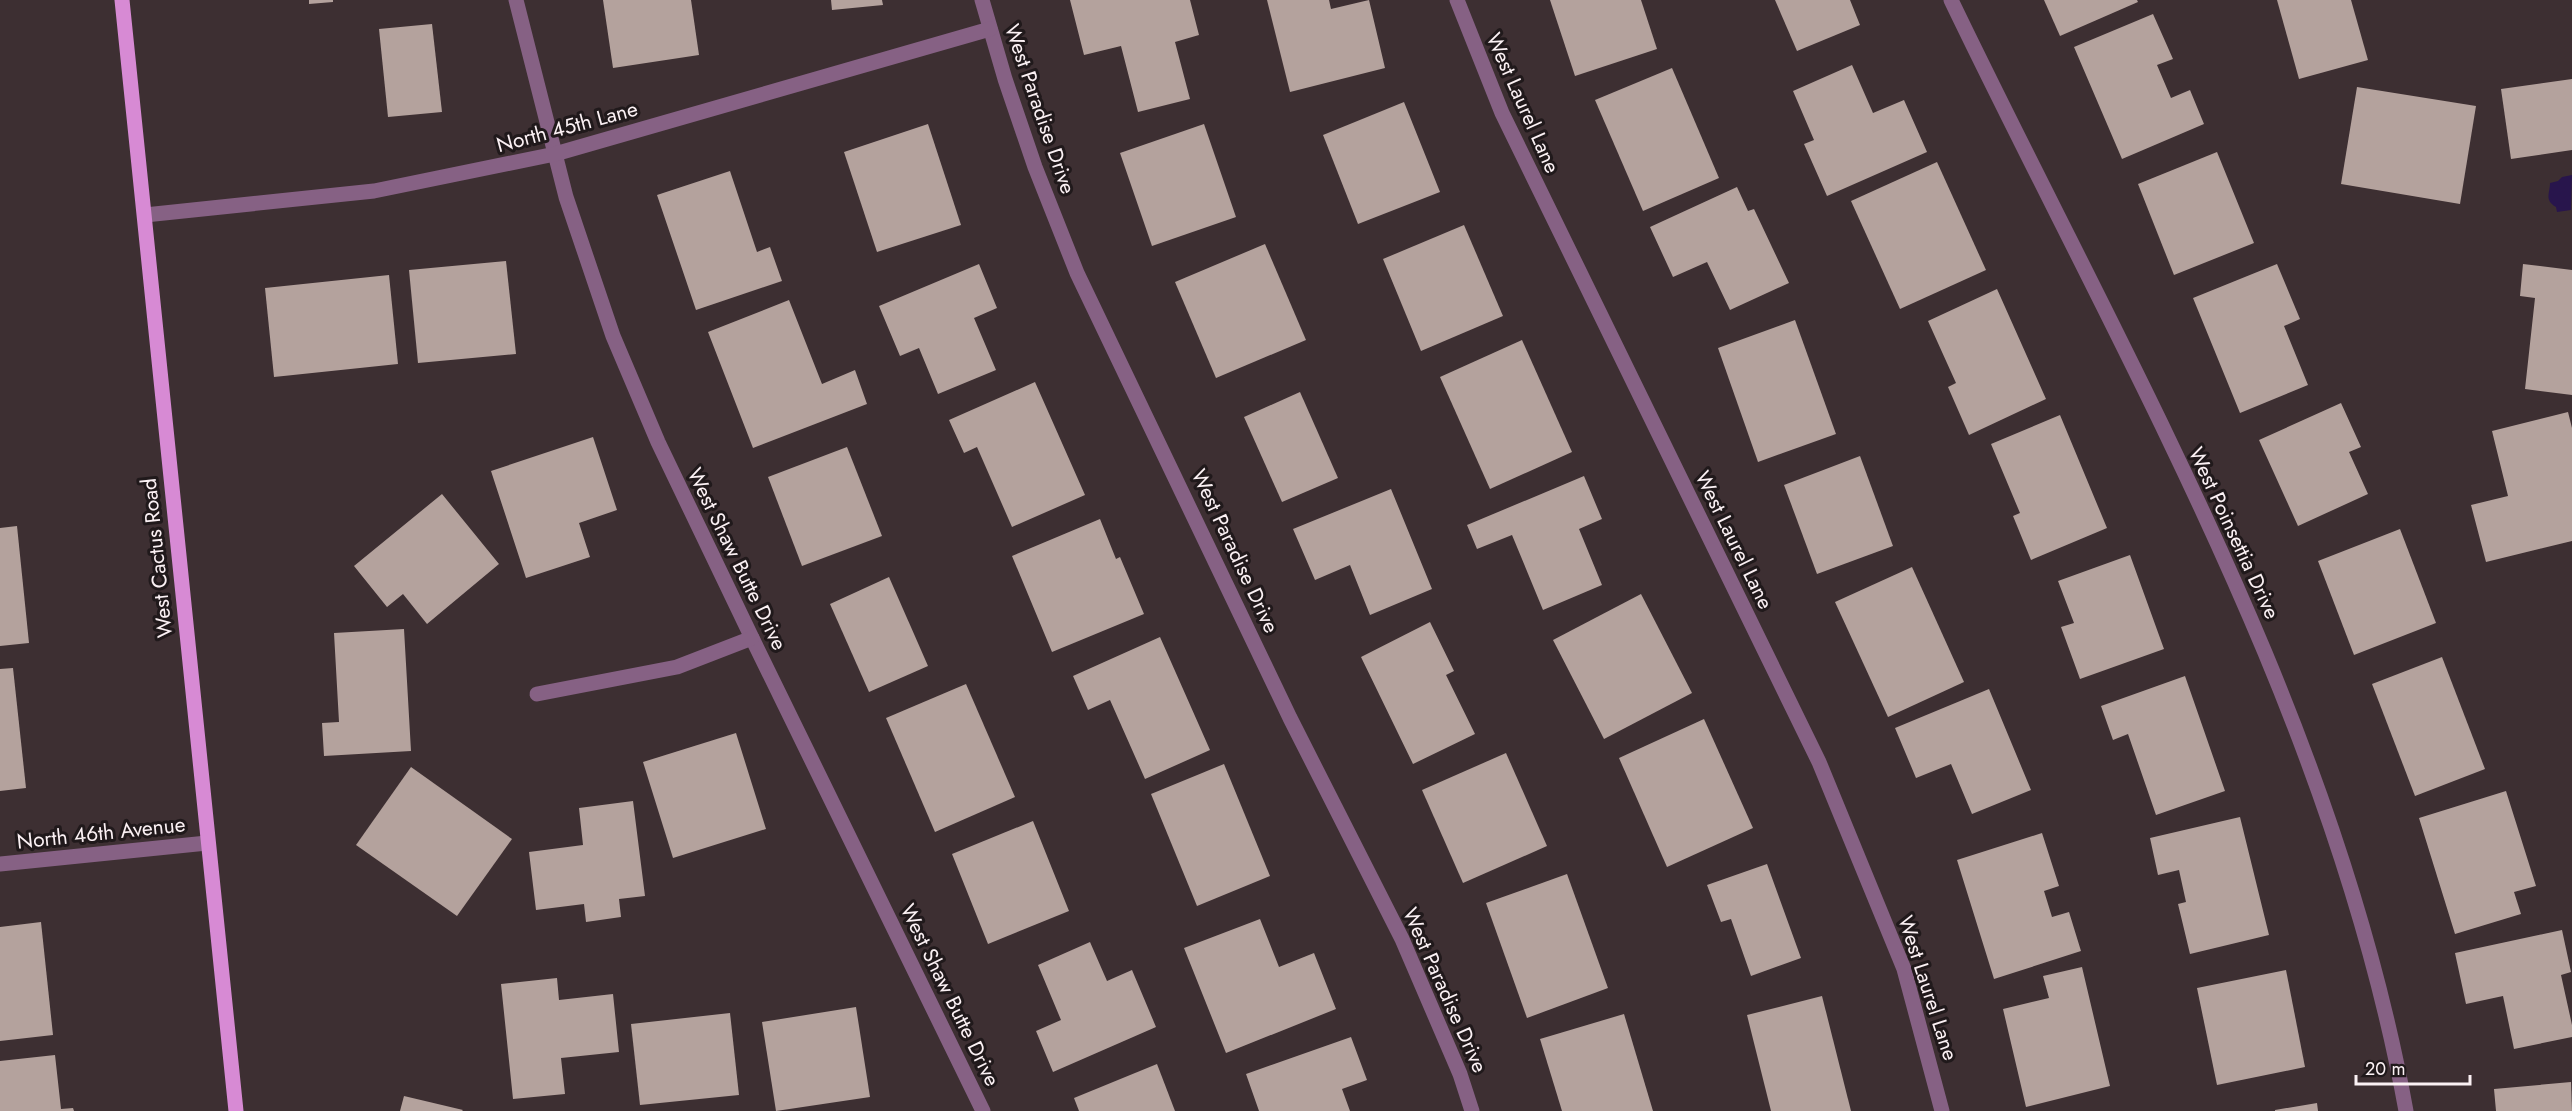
<svg xmlns="http://www.w3.org/2000/svg" width="2572" height="1111" viewBox="0 0 2572 1111" font-family="Jost,sans-serif">
	<style>
		.water { fill: #28154c }
		.building { fill: #b4a29d }
		.lines { fill: none; stroke-linecap: round; stroke-linejoin: round }
		.minor { stroke: #866184; stroke-width: 15 }
		.major { stroke: #d78ad4; stroke-width: 15 }
		.labels { text-anchor: middle; stroke-width: 6; stroke-linejoin: round; paint-order: stroke }
		.street-label { font-size: 21px; fill: #fbf1f4; stroke: #20191b }
	</style>
	<rect width="100%" height="100%" fill="#3d2f32"/>
	<path class="water" d="M 2572,175 L 2571,210 L 2557,212 L 2556,207 C 2544,200 2550,193 2550,183 L 2558,181 L 2562,177 Z"/>
	<g class="building">
		<polygon points="309,0 333,0 333,2 309,4"/>
		<polygon points="603,0 691,0 699,55 613,68"/>
		<polygon points="831,0 882,0 883,5 832,10"/>
		<polygon points="1070,0 1190,0 1199,35 1175,42 1190,99 1138,112 1121,46 1084,55"/>
		<polygon points="1267,0 1329,0 1331,9 1369,0 1385,68 1290,92"/>
		<polygon points="1550,0 1641,0 1657,49 1575,76"/>
		<polygon points="1775,0 1850,0 1860,25 1797,51"/>
		<polygon points="2044,0 2137,0 2138,2 2060,36"/>
		<polygon points="2277,0 2351,0 2368,60 2299,79"/>
		<polygon points="2153,14 2173,59 2157,65 2171,98 2190,90 2204,124 2122,159 2074,47"/>
		<polygon points="432,24 442,112 388,117 379,29"/>
		<polygon points="1852,65 1873,113 1904,100 1927,152 1827,196 1804,144 1814,140 1793,91"/>
		<polygon points="1672,68 1719,178 1643,211 1595,100"/>
		<polygon points="2572,79 2572,150 2511,159 2501,89"/>
		<polygon points="2357,87 2476,106 2460,204 2341,184"/>
		<polygon points="1404,102 1440,192 1358,224 1323,135"/>
		<polygon points="928,124 961,225 877,252 844,152"/>
		<polygon points="1204,124 1236,217 1152,246 1120,153"/>
		<polygon points="2217,152 2254,243 2174,275 2138,184"/>
		<polygon points="1937,162 1986,270 1900,309 1851,201"/>
		<polygon points="730,171 757,252 770,247 782,281 696,310 657,195"/>
		<polygon points="1737,187 1748,211 1754,209 1789,283 1730,310 1707,262 1673,277 1650,227"/>
		<polygon points="1464,225 1503,316 1421,351 1383,259"/>
		<polygon points="1265,244 1306,340 1216,378 1175,282"/>
		<polygon points="506,261 516,354 418,363 409,270"/>
		<polygon points="979,264 997,308 974,318 996,370 938,394 919,348 900,356 879,306"/>
		<polygon points="2277,264 2300,319 2284,326 2308,385 2240,413 2193,298"/>
		<polygon points="2523,264 2572,270 2572,395 2525,389 2535,298 2520,296"/>
		<polygon points="389,275 398,364 274,377 265,288"/>
		<polygon points="1997,289 2046,399 1969,435 1948,387 1956,383 1928,321"/>
		<polygon points="789,300 822,384 855,370 867,404 753,448 708,332"/>
		<polygon points="1795,320 1836,434 1758,462 1718,348"/>
		<polygon points="1522,340 1572,452 1490,489 1440,377"/>
		<polygon points="1035,382 1085,495 1012,527 977,447 964,453 949,420"/>
		<polygon points="1300,392 1338,478 1282,502 1244,417"/>
		<polygon points="2341,403 2361,447 2349,452 2368,494 2298,526 2259,440"/>
		<polygon points="2568,412 2572,428 2572,541 2486,562 2471,505 2508,496 2492,431"/>
		<polygon points="2060,415 2107,528 2031,560 2013,516 2020,513 1991,444"/>
		<polygon points="593,437 617,510 579,523 590,557 526,578 491,471"/>
		<polygon points="847,447 882,536 802,566 768,477"/>
		<polygon points="1860,456 1893,546 1817,574 1784,485"/>
		<polygon points="1584,476 1602,519 1579,529 1602,585 1543,610 1512,535 1477,549 1467,525"/>
		<polygon points="1391,489 1432,589 1370,615 1350,565 1315,580 1293,529"/>
		<polygon points="442,494 499,564 427,624 403,594 387,607 354,566"/>
		<polygon points="1100,519 1116,559 1120,557 1144,614 1052,652 1012,556"/>
		<polygon points="17,526 29,643 0,646 0,528"/>
		<polygon points="2400,529 2436,623 2354,655 2318,561"/>
		<polygon points="2130,555 2164,649 2080,679 2061,627 2074,623 2058,581"/>
		<polygon points="1912,567 1964,682 1888,717 1835,602"/>
		<polygon points="889,577 928,666 869,692 830,604"/>
		<polygon points="1641,594 1692,693 1604,739 1553,640"/>
		<polygon points="1430,622 1454,671 1446,675 1475,734 1413,764 1361,657"/>
		<polygon points="404,629 411,751 324,756 322,723 339,722 334,633"/>
		<polygon points="1160,637 1210,750 1145,779 1110,700 1088,710 1073,676"/>
		<polygon points="2442,657 2485,769 2415,796 2372,684"/>
		<polygon points="13,668 26,788 0,791 0,669"/>
		<polygon points="2185,676 2225,791 2156,815 2128,734 2113,740 2101,706"/>
		<polygon points="966,684 1015,797 935,832 886,718"/>
		<polygon points="1989,689 2031,790 1972,814 1951,764 1916,778 1895,728"/>
		<polygon points="1704,719 1753,828 1667,867 1619,758"/>
		<polygon points="736,733 766,829 673,858 643,762"/>
		<polygon points="1506,753 1547,846 1463,883 1422,790"/>
		<polygon points="1224,764 1270,876 1197,906 1151,794"/>
		<polygon points="411,767 512,839 457,916 356,845"/>
		<polygon points="2506,791 2536,886 2514,892 2521,914 2455,934 2419,818"/>
		<polygon points="633,801 645,896 619,899 621,917 586,922 584,904 536,910 529,852 583,845 579,808"/>
		<polygon points="2240,817 2269,935 2190,954 2178,904 2186,902 2179,870 2158,875 2150,838"/>
		<polygon points="1033,821 1069,911 988,944 952,854"/>
		<polygon points="2042,833 2059,886 2044,891 2052,917 2069,912 2081,951 1994,979 1957,860"/>
		<polygon points="1767,864 1801,958 1751,976 1731,919 1721,922 1707,885"/>
		<polygon points="1567,874 1608,988 1527,1018 1486,903"/>
		<polygon points="1260,919 1279,967 1314,953 1336,1009 1226,1053 1184,948"/>
		<polygon points="41,922 53,1035 0,1041 0,927"/>
		<polygon points="2562,930 2571,972 2561,975 2572,1025 2572,1037 2514,1049 2503,996 2466,1004 2455,953"/>
		<polygon points="1090,942 1107,981 1132,970 1156,1027 1053,1072 1036,1031 1061,1020 1038,965"/>
		<polygon points="2082,967 2110,1086 2026,1107 2003,1009 2049,998 2043,976"/>
		<polygon points="2286,970 2305,1067 2217,1085 2197,988"/>
		<polygon points="557,978 559,1000 613,994 619,1052 561,1058 565,1094 513,1099 501,984"/>
		<polygon points="1822,996 1851,1111 1771,1111 1747,1015"/>
		<polygon points="856,1007 870,1097 776,1111 762,1022"/>
		<polygon points="730,1013 739,1095 640,1105 631,1024"/>
		<polygon points="1624,1014 1653,1111 1562,1111 1540,1039"/>
		<polygon points="1351,1037 1367,1080 1342,1089 1350,1111 1259,1111 1246,1074"/>
		<polygon points="55,1055 61,1109 73,1108 74,1111 0,1111 0,1061"/>
		<polygon points="1157,1064 1175,1111 1079,1111 1074,1098"/>
		<polygon points="2571,1082 2572,1111 2496,1111 2494,1089"/>
		<polygon points="404,1096 463,1110 462,1111 400,1111"/>
		<polygon points="2317,1103 2318,1111 2275,1111 2275,1110"/>
	</g>
	<g class="lines">
		<g class="minor">
			<polyline points="516,0 566,197 613,336 658,442 752,638 983,1111"/>
			<polyline points="982,0 1005,79 1035,167 1077,273 1290,718 1402,939 1460,1074 1472,1111"/>
			<polyline points="1457,0 1502,113 1819,762 1904,969 1942,1111"/>
			<path d="M 1951,0 C 2124,360 2334,713 2406,1111"/>
			<polyline points="145,215 374,191 555,154 990,29"/>
			<polyline points="537,694 677,667 752,638"/>
			<polyline points="0,864 207,843"/>
		</g>
		<polyline class="major" points="122,0 236,1111"/>
	</g>
	<g class="labels">
		<g class="street-label">
			<text transform="translate(1523 103) rotate(66)" y="7">West Laurel Lane</text>
			<text transform="translate(1040 109) rotate(71)" y="7">West Paradise Drive</text>
			<text transform="translate(567 127) rotate(-15)" y="7">North 45th Lane</text>
			<text transform="translate(2234 533) rotate(65)" y="7">West Poinsettia Drive</text>
			<text transform="translate(1734 540) rotate(64)" y="7">West Laurel Lane</text>
			<text transform="translate(1235 551) rotate(65)" y="7">West Paradise Drive</text>
			<text transform="translate(157 558) rotate(-96)" y="7">West Cactus Road</text>
			<text transform="translate(737 559) rotate(64)" y="7">West Shaw Butte Drive</text>
			<text transform="translate(101 833) rotate(-6)" y="7">North 46th Avenue</text>
			<text transform="translate(1928 988) rotate(72)" y="7">West Laurel Lane</text>
			<text transform="translate(1445 990) rotate(66)" y="7">West Paradise Drive</text>
			<text transform="translate(950 995) rotate(64)" y="7">West Shaw Butte Drive</text>
		</g>
	</g>
	<path d="M2356 1075v9h114v-9" fill="none" stroke="#fbf1f4" stroke-width="3"/>
	<text x="2365" y="1075" font-size="18" fill="#fbf1f4" stroke="#20191b" stroke-width="4.5" paint-order="stroke">20 m</text>
</svg>
